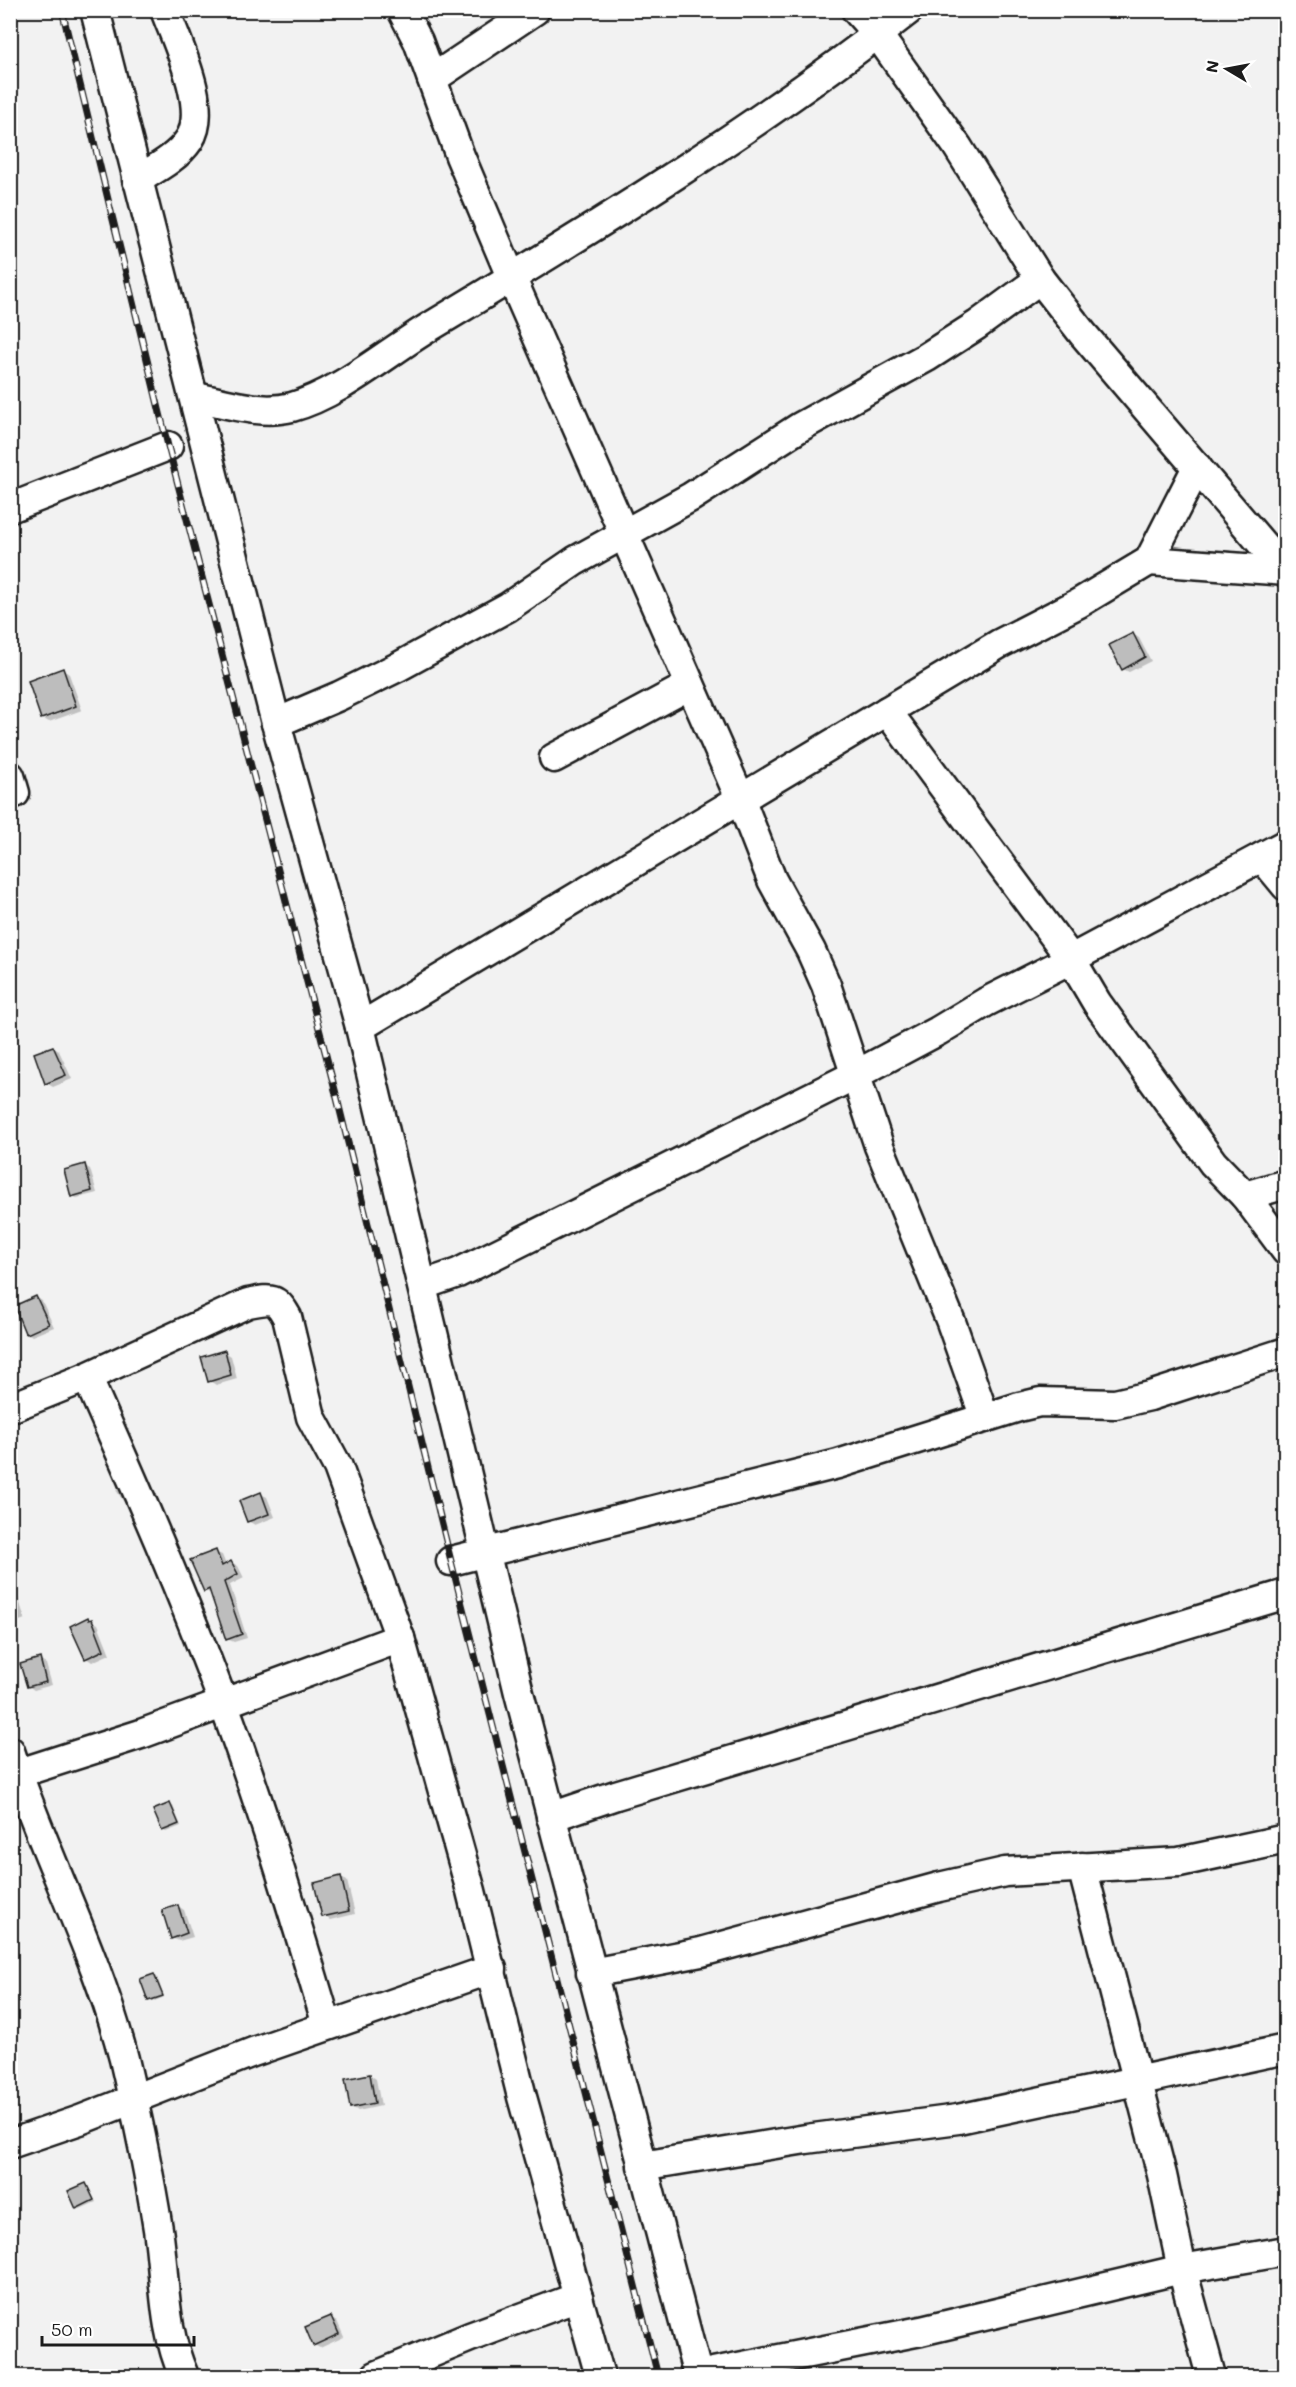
<svg xmlns="http://www.w3.org/2000/svg" width="1296" height="2387" viewBox="0 0 1296 2387" font-family="Mali,sans-serif">
	<style>
		.shadow { fill: #0003 }
		.building { fill: #bdbdbd; stroke: #1c1c1c; stroke-width: 1.5 }
		.lines { fill: none; stroke-linecap: round; stroke-linejoin: round }
		.minor-casing { stroke: #1c1c1c; stroke-width: 33 }
		.minor { stroke: #fff; stroke-width: 28 }
		.rail-casing { stroke: #1c1c1c; stroke-width: 7 }
		.rail { stroke: #fff; stroke-width: 4.5; stroke-dasharray: 14; stroke-linecap: butt }
	</style>
	<rect width="100%" height="100%" fill="#f2f2f2"/>
	<filter id="ink" filterUnits="userSpaceOnUse"><feTurbulence type="fractalNoise" baseFrequency=".0167" numOctaves="2"/><feDisplacementMap in="SourceGraphic" scale="12" xChannelSelector="R" yChannelSelector="G"/><feConvolveMatrix kernelMatrix="1 2 1 2 8 2 1 2 1" color-interpolation-filters="sRGB"/></filter>
	<g filter="url(#ink)">
		<g class="shadow">
			<polygon points="1133,634 1139,638 1151,661 1129,672 1123,669"/>
			<polygon points="63,670 69,674 82,710 49,722 42,718"/>
			<polygon points="52,1047 59,1051 72,1079 53,1087 46,1083"/>
			<polygon points="85,1166 90,1169 97,1193 77,1198 72,1196"/>
			<polygon points="36,1297 42,1301 54,1327 32,1336 26,1332"/>
			<polygon points="225,1352 231,1356 237,1379 216,1385 210,1381"/>
			<polygon points="118,1489 120,1491 126,1505 116,1490"/>
			<polygon points="261,1494 267,1497 275,1517 255,1525 248,1521"/>
			<polygon points="215,1552 222,1555 226,1565 231,1562 238,1566 244,1578 230,1585 247,1638 234,1642 227,1639 213,1595 206,1591"/>
			<polygon points="12,1593 18,1597 25,1619 11,1624 10,1594"/>
			<polygon points="88,1619 98,1624 110,1654 92,1662 86,1658"/>
			<polygon points="39,1660 46,1664 52,1685 34,1690 28,1686"/>
			<polygon points="170,1805 173,1806 181,1826 166,1832 163,1830"/>
			<polygon points="341,1878 347,1881 355,1914 330,1920 324,1916"/>
			<polygon points="178,1906 184,1910 193,1937 179,1941 172,1938"/>
			<polygon points="154,1975 157,1977 164,1997 152,2002 149,2000"/>
			<polygon points="370,2075 376,2079 381,2106 358,2111 352,2107"/>
			<polygon points="86,2184 96,2202 80,2209 77,2208"/>
			<polygon points="331,2318 337,2321 344,2337 320,2348 314,2345"/>
		</g>
		<g class="building">
			<polygon points="1133,633 1145,657 1122,670 1109,645"/>
			<polygon points="63,668 76,706 41,719 28,681"/>
			<polygon points="53,1046 66,1075 45,1084 34,1053"/>
			<polygon points="85,1164 92,1191 71,1197 64,1170"/>
			<polygon points="36,1296 49,1324 27,1334 25,1333 14,1306"/>
			<polygon points="225,1350 231,1375 208,1382 201,1357"/>
			<polygon points="261,1492 269,1514 247,1522 239,1501"/>
			<polygon points="216,1550 222,1566 231,1561 238,1574 224,1582 242,1634 226,1640 209,1589 204,1592 190,1560"/>
			<polygon points="88,1617 89,1620 92,1619 104,1650 85,1659 70,1626"/>
			<polygon points="40,1658 46,1682 27,1687 20,1664"/>
			<polygon points="170,1803 179,1824 162,1831 153,1810"/>
			<polygon points="341,1876 349,1911 322,1917 314,1883"/>
			<polygon points="178,1905 187,1933 171,1939 162,1910"/>
			<polygon points="154,1974 163,1996 148,2001 140,1979"/>
			<polygon points="370,2074 375,2103 350,2108 345,2079"/>
			<polygon points="86,2183 94,2200 76,2209 68,2191"/>
			<polygon points="331,2316 339,2334 313,2346 305,2327"/>
		</g>
		<g class="lines">
			<defs>
				<g id="minor">
					<polyline points="95,10 276,723 360,1027 519,1693 698,2376"/>
					<polyline points="402,10 418,41 460,156 512,279 740,798 772,880 811,951 826,985 879,1146 951,1322 985,1418"/>
					<polyline points="856,10 878,35 957,146 1040,279 1083,334 1286,572"/>
					<polyline points="432,79 535,10"/>
					<path d="M 137,180 C 155,169 177,158 189,140 C 210,109 177,43 165,10"/>
					<path d="M 195,397 C 226,403 260,415 292,407 C 340,394 390,350 433,325 C 596,227 759,127 909,10"/>
					<polyline points="10,508 168,446"/>
					<polyline points="1149,561 1286,571"/>
					<polyline points="887,711 1071,959 1097,1003 1213,1163 1245,1196 1286,1251"/>
					<polyline points="276,723 339,696 398,667 508,607 575,561 691,497 800,427 927,357 977,325 1040,279"/>
					<polyline points="554,758 690,685"/>
					<polyline points="10,776 15,793"/>
					<polyline points="1262,857 1286,886"/>
					<polyline points="360,1027 999,644 1079,603 1149,561 1197,467"/>
					<polyline points="1245,1196 1286,1184"/>
					<polyline points="423,1285 458,1273 857,1074 938,1031 986,1002 1071,959 1286,844"/>
					<path d="M 87,1377 C 135,1485 183,1594 224,1705 C 263,1810 295,1918 327,2025"/>
					<path d="M 10,1408 L 87,1377 L 248,1303 C 270,1299 276,1296 287,1317 L 311,1417 L 338,1467 L 400,1638 L 471,1891 L 522,2097 L 600,2376"/>
					<polyline points="451,1561 838,1464 1019,1407 1040,1402 1115,1404 1150,1396 1286,1352"/>
					<path d="M 10,1751 C 44,1855 97,1953 124,2059 C 137,2115 149,2172 158,2229 C 166,2282 162,2326 184,2376"/>
					<polyline points="10,1776 141,1734 400,1638"/>
					<polyline points="551,1817 616,1795 1286,1594"/>
					<polyline points="1082,1867 1162,2175 1182,2269 1211,2376"/>
					<polyline points="591,1973 701,1952 939,1887 1005,1872 1179,1862 1286,1839"/>
					<polyline points="10,2144 80,2120 253,2052 492,1969"/>
					<polyline points="642,2166 806,2139 958,2119 1286,2049"/>
					<polyline points="698,2375 921,2331 1182,2269 1286,2251"/>
					<polyline points="376,2376 470,2337 578,2297"/>
				</g>
			</defs>
			<use href="#minor" class="minor-casing"/>
			<use href="#minor" class="minor"/>
			<defs>
				<polyline id="rail" points="62,10 168,446 335,1090 451,1561 658,2376"/>
			</defs>
			<use href="#rail" class="rail-casing"/>
			<use href="#rail" class="rail"/>
		</g>
	</g>
	<rect width="1296" height="2387" fill="none" stroke="#fff" stroke-width="36"/>
	<rect x="18" y="18" width="1260" height="2351" fill="none" stroke="#1c1c1c" stroke-width="2" filter="url(#ink)"/>
	<g transform="translate(1227 69) rotate(280)" stroke="#ffffff" stroke-width="4.5" paint-order="stroke">
	<path d="M0-4.5L10 22L0 15L-10 22Z" fill="#1c1c1c"/>
	<text y="-9" font-size="16" font-weight="bold" text-anchor="middle" fill="#1c1c1c">N</text>
	</g>
	<path d="M42 2336v9h152v-9" fill="none" stroke="#1c1c1c" stroke-width="3"/>
	<text x="51" y="2336" font-size="18" fill="#1c1c1c" stroke="#ffffff" stroke-width="4.5" paint-order="stroke">50 m</text>
</svg>
